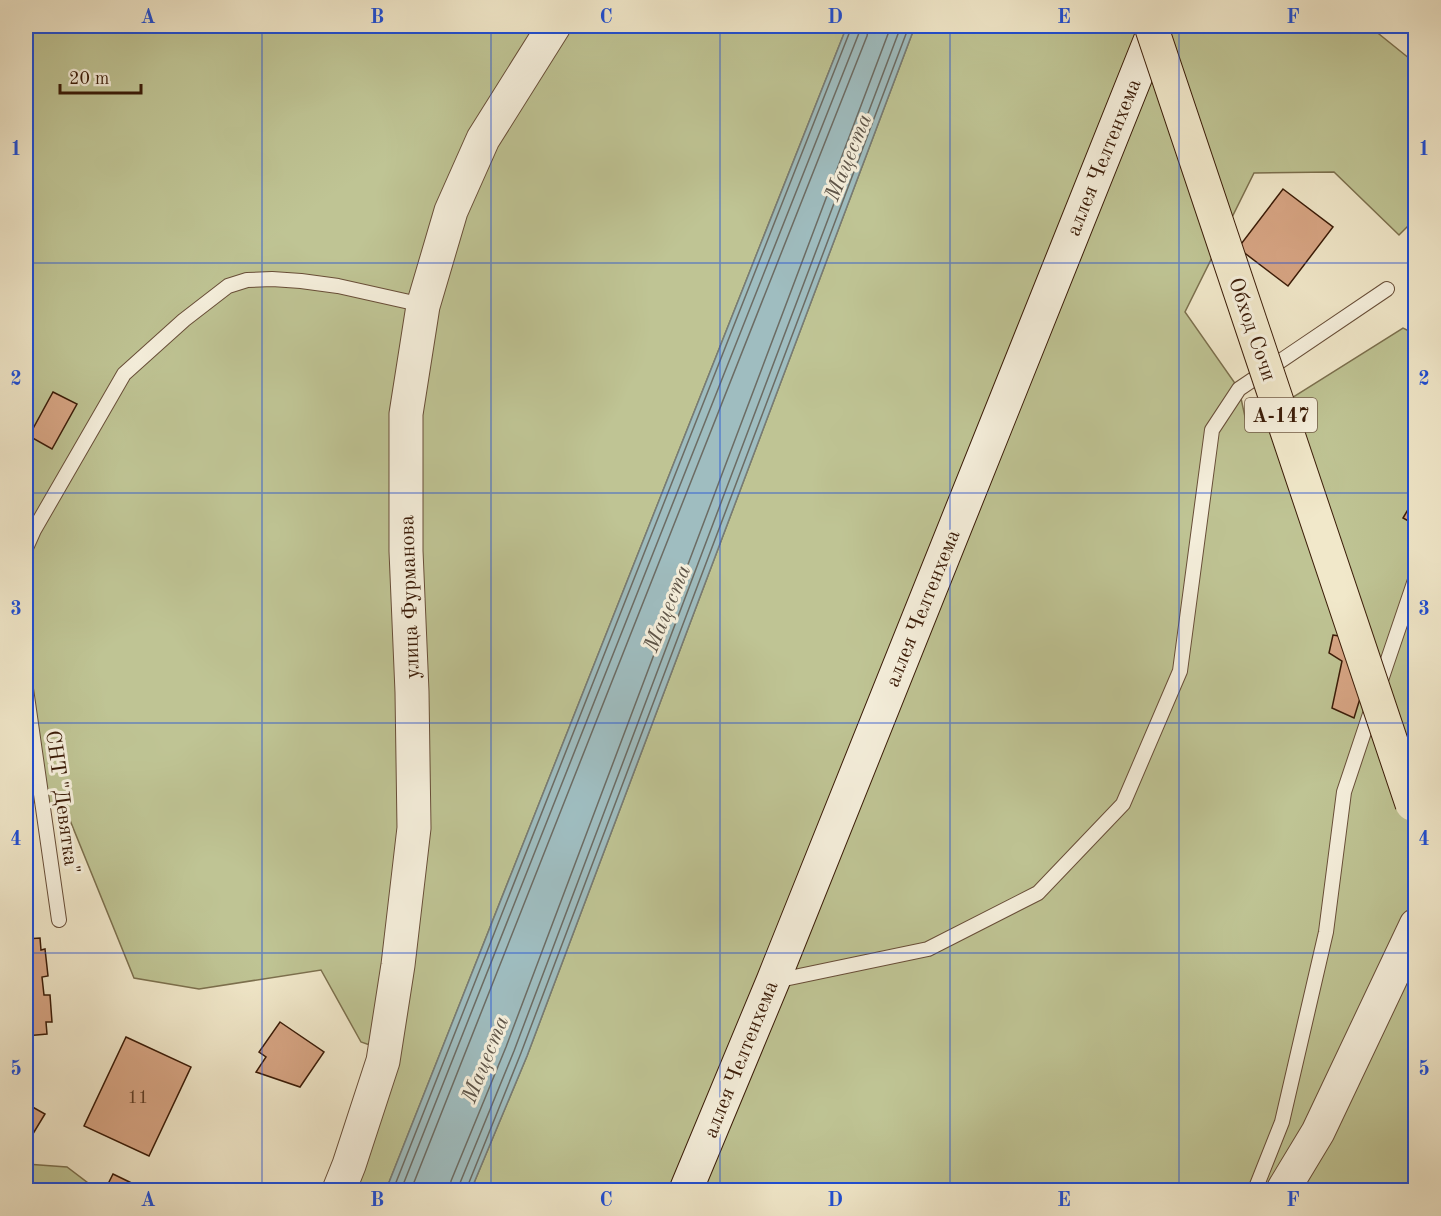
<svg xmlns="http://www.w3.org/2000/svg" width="1441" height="1216" viewBox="0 0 1441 1216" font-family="'Old Standard TT',serif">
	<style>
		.green { fill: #bfc494; stroke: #7c704e; stroke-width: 1.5 }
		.water { fill: #9fbdc0; stroke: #777c76; stroke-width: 1.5 }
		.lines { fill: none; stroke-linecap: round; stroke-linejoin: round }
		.shore { stroke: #6c6c64; stroke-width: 1.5 }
		.building { fill: #d7a584; stroke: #3a1b07; stroke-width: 1.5 }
		.service-casing { stroke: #684e38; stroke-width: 16 }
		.tertiary-casing { stroke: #684e38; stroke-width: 35 }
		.secondary-casing { stroke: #3a1b07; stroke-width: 35 }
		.service { stroke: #f6f0dd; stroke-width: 14 }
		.tertiary { stroke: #f6f0dd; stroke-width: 33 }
		.secondary { stroke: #f6f0dd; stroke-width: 33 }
		.trunk-bridge-casing { stroke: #3a1b07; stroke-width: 35; stroke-linecap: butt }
		.trunk-bridge { stroke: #f1e8ca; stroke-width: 33 }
		.grid { fill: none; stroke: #1d4ed8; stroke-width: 1.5; stroke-opacity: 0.55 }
		.labels { text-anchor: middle; stroke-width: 6; stroke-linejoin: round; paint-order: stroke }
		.number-label { font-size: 18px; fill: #613e26 }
		.shield { fill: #f6f0dd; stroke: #725b47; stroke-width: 1.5 }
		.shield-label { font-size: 20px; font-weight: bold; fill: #3a1b07 }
		.street-label { font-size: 21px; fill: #3a1b07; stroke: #f6f0dd }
		.water-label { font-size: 22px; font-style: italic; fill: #5d5448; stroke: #f6f0dd }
		.neatline { fill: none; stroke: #1d4ed8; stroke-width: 2 }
		.grid-label { font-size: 20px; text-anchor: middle; font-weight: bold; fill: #1d4ed8 }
	</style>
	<rect width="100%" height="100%" fill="#f1e8ca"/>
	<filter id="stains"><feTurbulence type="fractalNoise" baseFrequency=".00333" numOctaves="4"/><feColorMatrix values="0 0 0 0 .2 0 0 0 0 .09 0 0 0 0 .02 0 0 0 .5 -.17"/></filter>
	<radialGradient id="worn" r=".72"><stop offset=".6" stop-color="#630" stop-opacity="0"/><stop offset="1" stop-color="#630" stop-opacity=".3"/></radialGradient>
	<g class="green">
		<polygon points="26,26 847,26 386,1190 333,1190 384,1050 361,1042 321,970 199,989 134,978 65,808 26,801"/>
		<polygon points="915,26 1369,26 1415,63 1415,219 1399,235 1334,172 1254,173 1185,312 1239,389 1247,426 1403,328 1415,334 1415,1190 471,1190 527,1056"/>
		<polygon points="26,1164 67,1167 88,1183 83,1190 26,1190"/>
	</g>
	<polygon class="water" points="847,26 915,26 527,1056 471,1190 386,1190"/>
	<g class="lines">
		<g class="shore">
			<polyline points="393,1190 852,26"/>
			<polyline points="401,1190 859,33 860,26"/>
			<polyline points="411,1190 867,36 869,26"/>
			<polyline points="450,1190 451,1181 506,1047 891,26"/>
			<polyline points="459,1190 460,1183 514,1051 901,26"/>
			<polyline points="466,1190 521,1053 909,26"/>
		</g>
	</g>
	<g class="building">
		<polygon points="1283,189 1333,227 1288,286 1238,248"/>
		<polygon points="53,392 77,404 52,449 29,436"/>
		<polygon points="1416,496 1416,518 1412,523 1403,518"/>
		<polygon points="1333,635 1351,638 1366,679 1354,718 1332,708 1342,661 1329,653"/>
		<polygon points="40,938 41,950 45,949 48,976 42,977 44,995 50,995 52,1022 46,1022 47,1034 26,1036 26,939"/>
		<polygon points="280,1022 324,1052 300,1087 256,1072 266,1057 259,1052"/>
		<polygon points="126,1037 191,1067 149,1156 84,1126"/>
		<polygon points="29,1105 45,1114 28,1142 26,1141 26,1111"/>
		<polygon points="113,1174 146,1190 105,1190"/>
	</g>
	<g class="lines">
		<defs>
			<g id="service">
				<polyline points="26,548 34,530 124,374 184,320 228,286 247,280 272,279 301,281 338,286 423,305"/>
				<polyline points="1379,686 1416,577"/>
				<polyline points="26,689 59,920"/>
				<polyline points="775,981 928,949 1038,893 1123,804 1180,671 1212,430 1239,389 1387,289"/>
				<polyline points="1255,1190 1282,1122 1326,932 1344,792 1373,705"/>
			</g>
			<g id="tertiary">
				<polyline points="339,1190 349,1165 383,1061 398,965 414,828 412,692 406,551 406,414 423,306 451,211 483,139 554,26"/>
				<polyline points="1283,1190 1318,1132 1416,925"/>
			</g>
			<polyline id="secondary" points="686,1190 773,981 1156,26"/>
		</defs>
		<use href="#service" class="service-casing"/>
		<use href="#tertiary" class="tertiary-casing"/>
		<use href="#secondary" class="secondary-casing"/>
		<use href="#service" class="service"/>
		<use href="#tertiary" class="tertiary"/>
		<use href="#secondary" class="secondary"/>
		<defs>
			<polyline id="trunk-bridge" points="1151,26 1412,804"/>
		</defs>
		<use href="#trunk-bridge" class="trunk-bridge-casing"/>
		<use href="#trunk-bridge" class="trunk-bridge"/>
	</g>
	<path class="grid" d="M 262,26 L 262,1190M 491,26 L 491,1190M 720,26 L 720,1190M 950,26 L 950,1190M 1179,26 L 1179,1190M 26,263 L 1416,263M 26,493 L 1416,493M 26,723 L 1416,723M 26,953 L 1416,953"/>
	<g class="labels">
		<g class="number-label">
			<text x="138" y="1103">11</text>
		</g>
		<rect class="shield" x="1245" y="398" width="72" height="34" rx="4.5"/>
		<g class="shield-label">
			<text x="1281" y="422">А-147</text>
		</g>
		<g class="street-label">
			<text transform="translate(1103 157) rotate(-68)" y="7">аллея Челтенхема</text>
			<text transform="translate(1253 329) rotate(71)" y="7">Обход Сочи</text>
			<text transform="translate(409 597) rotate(-92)" y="7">улица Фурманова</text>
			<text transform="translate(922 608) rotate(-68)" y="7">аллея Челтенхема</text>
			<text transform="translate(63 802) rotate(82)" y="7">СНТ "Девятка"</text>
			<text transform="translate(740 1059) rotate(-68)" y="7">аллея Челтенхема</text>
		</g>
		<g class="water-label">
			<text transform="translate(847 157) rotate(-68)" y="8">Мацеста</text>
			<text transform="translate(666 608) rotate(-68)" y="8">Мацеста</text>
			<text transform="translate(484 1059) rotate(-68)" y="8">Мацеста</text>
		</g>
	</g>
	<rect width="1441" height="1216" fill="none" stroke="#f1e8ca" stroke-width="66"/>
	<path d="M60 84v9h81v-9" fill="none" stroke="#3a1b07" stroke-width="3"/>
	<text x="69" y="84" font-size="18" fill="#3a1b07" stroke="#f6f0dd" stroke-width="4.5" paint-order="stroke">20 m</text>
	<rect x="33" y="33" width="1375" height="1150" class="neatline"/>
	<g class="grid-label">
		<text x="148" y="23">A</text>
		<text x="377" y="23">B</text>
		<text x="606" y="23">C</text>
		<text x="835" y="23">D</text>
		<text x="1064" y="23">E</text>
		<text x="1293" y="23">F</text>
		<text x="16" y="155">1</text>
		<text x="1424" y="155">1</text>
		<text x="16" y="385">2</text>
		<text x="1424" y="385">2</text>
		<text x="16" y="615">3</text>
		<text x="1424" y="615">3</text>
		<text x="16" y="845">4</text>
		<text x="1424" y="845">4</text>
		<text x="16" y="1075">5</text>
		<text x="1424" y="1075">5</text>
		<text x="148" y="1206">A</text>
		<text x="377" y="1206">B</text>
		<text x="606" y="1206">C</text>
		<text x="835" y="1206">D</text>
		<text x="1064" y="1206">E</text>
		<text x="1293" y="1206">F</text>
	</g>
	<rect width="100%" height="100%" filter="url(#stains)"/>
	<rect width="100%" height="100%" fill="url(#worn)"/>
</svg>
